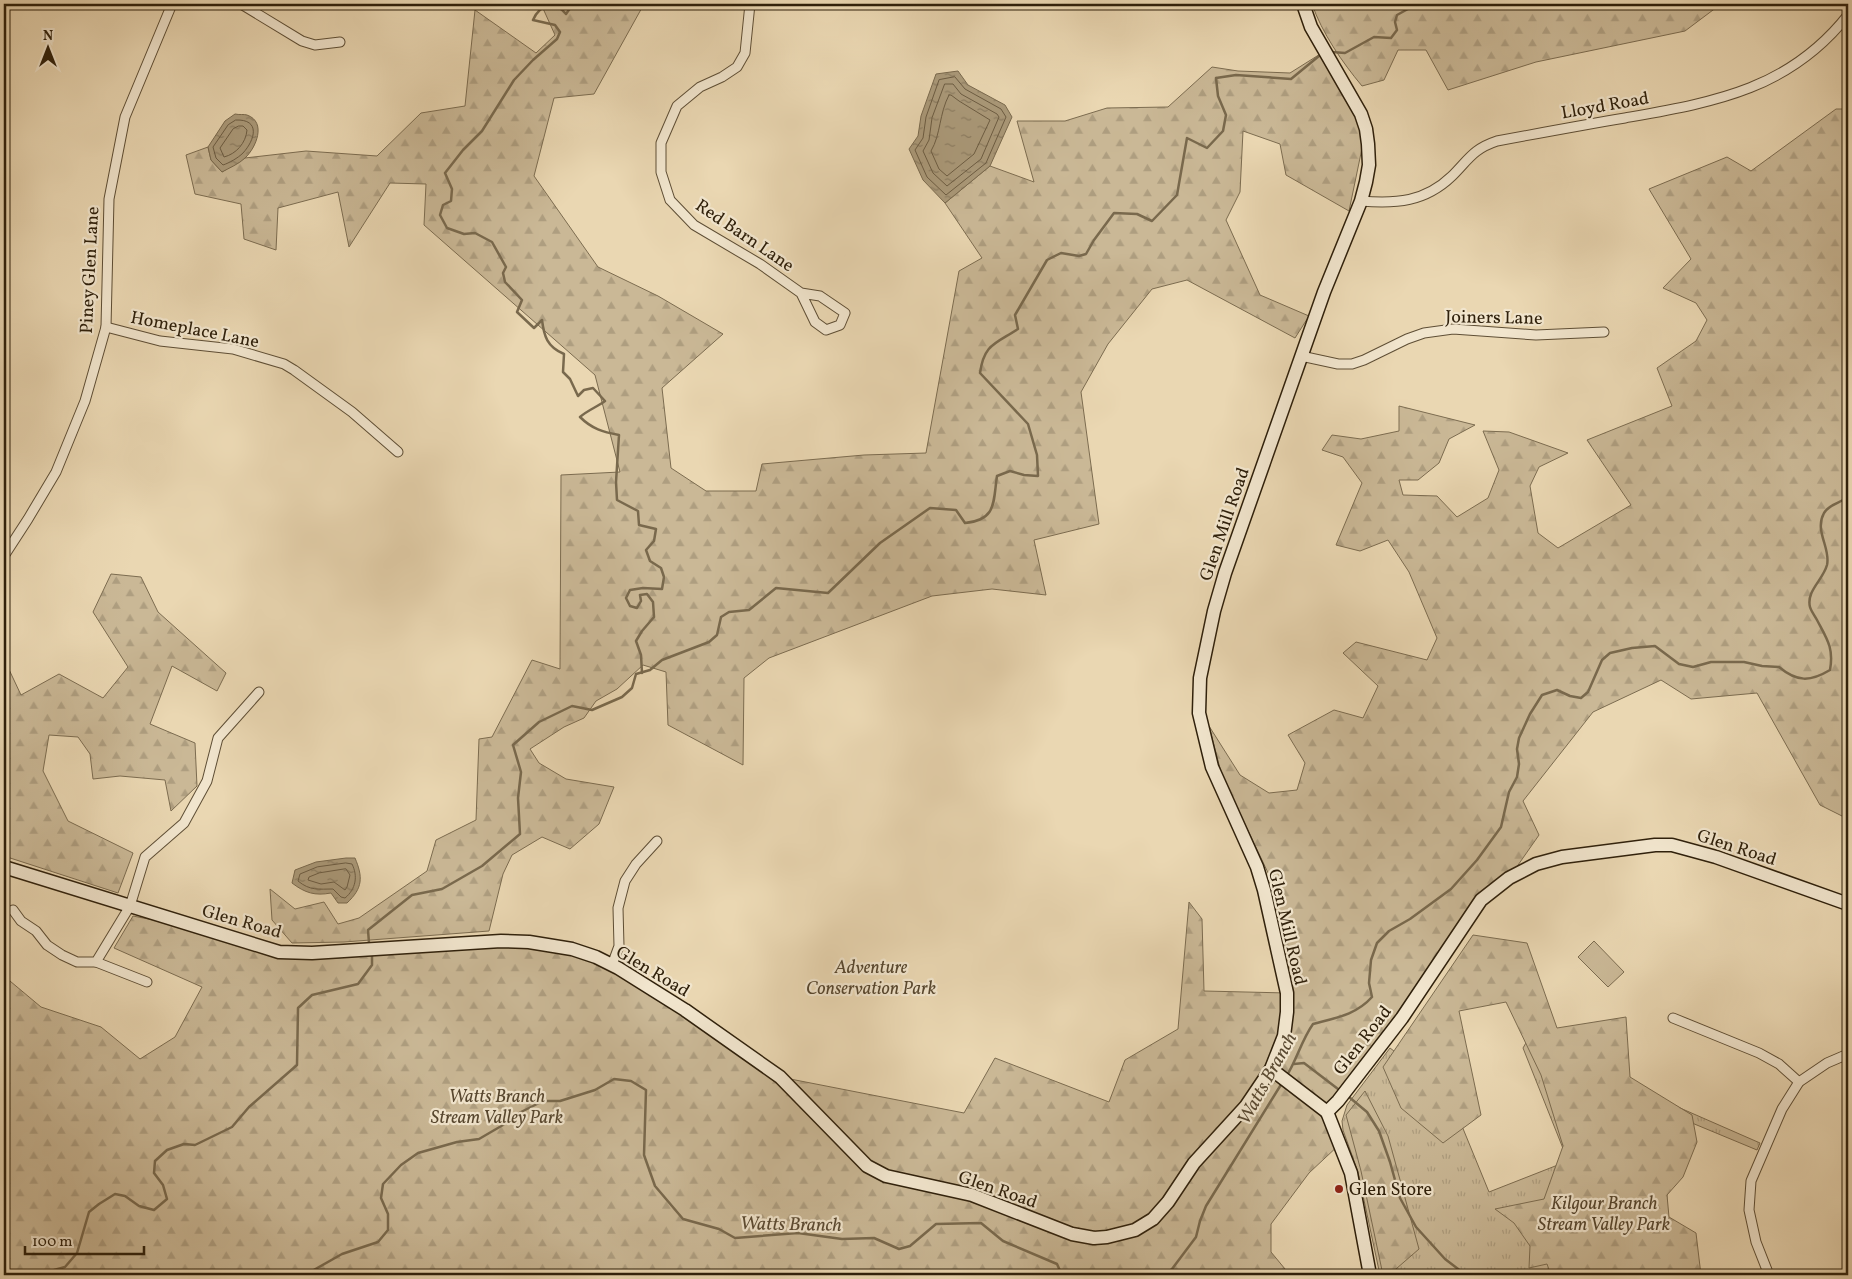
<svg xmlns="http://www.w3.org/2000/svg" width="1852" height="1279" viewBox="0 0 1852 1279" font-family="Vollkorn,serif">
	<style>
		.grass { fill: url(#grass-tufts); stroke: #7c6c50 }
		.forest { fill: url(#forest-firs); stroke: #7c6c50 }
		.garden { fill: #cab896; stroke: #7c6c50 }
		.water { fill: url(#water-ripples); stroke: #79694d }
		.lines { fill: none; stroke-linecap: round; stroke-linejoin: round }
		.shore { stroke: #6c5c42; stroke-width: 1 }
		.stream { stroke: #79694d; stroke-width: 2.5 }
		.street-casing { stroke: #5e4e35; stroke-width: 11 }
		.secondary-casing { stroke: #2f200b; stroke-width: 15 }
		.street { stroke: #f1e5cd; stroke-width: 9 }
		.secondary { stroke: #f1e5cd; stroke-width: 12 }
		.poi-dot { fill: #8f2418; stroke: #f1e5cd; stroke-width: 2 }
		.labels { text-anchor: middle; stroke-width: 4.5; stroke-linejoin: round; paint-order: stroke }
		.street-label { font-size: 18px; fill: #2f200b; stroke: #f1e5cd }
		.park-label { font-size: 18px; font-style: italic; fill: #56462e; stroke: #f1e5cd }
		.poi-label { font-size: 18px; fill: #2f200b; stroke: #f1e5cd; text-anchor: start }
		.water-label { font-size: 19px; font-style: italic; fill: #5a4a32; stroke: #f1e5cd }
	</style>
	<defs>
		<pattern id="grass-tufts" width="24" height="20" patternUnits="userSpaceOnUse" patternTransform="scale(1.25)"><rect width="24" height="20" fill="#cab896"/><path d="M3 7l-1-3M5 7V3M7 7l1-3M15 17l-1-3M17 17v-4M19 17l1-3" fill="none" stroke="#ae9e80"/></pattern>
		<pattern id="forest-firs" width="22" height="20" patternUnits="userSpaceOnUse" patternTransform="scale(1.25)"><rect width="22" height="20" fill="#cab896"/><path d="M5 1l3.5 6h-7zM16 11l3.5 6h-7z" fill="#ae9e80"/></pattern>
		<pattern id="water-ripples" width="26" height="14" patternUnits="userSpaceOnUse" patternTransform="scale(1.25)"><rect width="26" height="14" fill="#aa9979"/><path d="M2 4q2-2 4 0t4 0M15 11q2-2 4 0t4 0" fill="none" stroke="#8b7c61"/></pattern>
	</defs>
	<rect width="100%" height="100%" fill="#ead7b2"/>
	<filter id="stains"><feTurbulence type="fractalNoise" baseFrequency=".004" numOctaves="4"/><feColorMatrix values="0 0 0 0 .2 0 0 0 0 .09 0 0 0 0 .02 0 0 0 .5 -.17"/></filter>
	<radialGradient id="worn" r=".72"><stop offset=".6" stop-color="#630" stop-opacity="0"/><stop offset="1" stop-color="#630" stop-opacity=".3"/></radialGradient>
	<polygon class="grass" points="1527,1041 1760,1143 1757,1150 1692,1123 1667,1185 1666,1258 1674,1275 1380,1275 1358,1172 1343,1130 1342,1121 1347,1105 1390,1048 1448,1092 1489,1192 1568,1161 1523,1048"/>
	<g class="forest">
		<polygon points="541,4 644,4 594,94 554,98 534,176 598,267 658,296 723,334 662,388 671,468 706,491 756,491 762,464 864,455 926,453 959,271 982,258 945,203 990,166 1034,182 1017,121 1065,121 1107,108 1168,107 1212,67 1238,71 1290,73 1325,51 1366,129 1349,211 1286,175 1280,144 1243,131 1240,192 1226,220 1260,295 1309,316 1295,338 1187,280 1152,289 1108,344 1081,392 1099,524 1034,540 1046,595 992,589 932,596 769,658 744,678 743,765 668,725 666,672 643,665 617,689 596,701 584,718 564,727 530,749 539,763 566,779 614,787 599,824 570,849 542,837 512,855 503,874 489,931 344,942 292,943 272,920 270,889 295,909 324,902 338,924 359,918 427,871 436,840 476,820 479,739 492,737 532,660 560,669 561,475 620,472 595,375 424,225 426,184 390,183 349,247 338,192 278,208 276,250 244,239 241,204 195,194 186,155 208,147 211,160 222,172 245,158 306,151 377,156 421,113 465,106 475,10 536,53 555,35"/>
		<path d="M 1312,4 L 1721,4 L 1685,31 L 1536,62 L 1448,90 L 1426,50 L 1398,50 L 1384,80 L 1362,86 C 1342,62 1322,33 1312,4 Z"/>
		<polygon points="1836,109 1848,109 1848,819 1820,805 1757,693 1691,699 1661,680 1593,712 1523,801 1539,835 1509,878 1481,900 1327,1111 1340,1144 1309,1173 1271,1224 1271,1252 1290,1275 4,1275 4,976 41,1007 101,1027 140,1059 175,1037 202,987 114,948 133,916 220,933 279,952 501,941 596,957 780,1077 964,1113 995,1058 1109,1102 1125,1060 1178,1029 1189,902 1202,919 1204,991 1287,993 1281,966 1271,879 1222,776 1209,726 1240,775 1269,793 1297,790 1305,763 1288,735 1334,710 1363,718 1378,686 1343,653 1356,642 1427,660 1437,638 1409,572 1388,540 1360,551 1336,545 1362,483 1343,457 1322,450 1332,435 1361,439 1399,431 1399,406 1475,425 1449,439 1439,463 1418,480 1399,480 1403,495 1437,496 1457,517 1488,498 1499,470 1483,431 1509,432 1568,453 1539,467 1530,486 1538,533 1558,548 1631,505 1587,440 1672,406 1657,368 1696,341 1707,320 1696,303 1663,288 1691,259 1649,189 1727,157 1751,171"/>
		<polygon points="111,574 141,577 158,612 226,673 217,691 172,666 150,724 195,743 197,786 171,811 165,780 120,776 93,779 90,754 78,737 49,735 43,771 68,821 133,853 118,893 4,856 4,602 9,603 5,661 21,695 59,674 103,698 128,667 93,612"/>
		<polygon points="1473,935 1527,943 1557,1028 1626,1017 1630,1077 1692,1115 1697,1142 1683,1177 1667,1195 1669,1217 1696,1233 1701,1275 1551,1275 1547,1264 1529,1268 1530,1246 1514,1223 1495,1209 1544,1199 1563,1146 1541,1075 1506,1002 1459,1011 1481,1115 1443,1143 1401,1108 1383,1067"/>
		<polygon points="1365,1091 1388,1136 1419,1249 1389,1275 1383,1275 1361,1171 1346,1115"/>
	</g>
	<polygon class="garden" points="1594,941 1624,972 1608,987 1578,957"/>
	<g class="water">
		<polygon points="958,71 968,85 1005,105 1012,117 990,166 945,203 923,180 909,149 918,136 921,116 936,74"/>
		<path d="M 235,114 C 239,115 244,114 247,115 C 267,122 256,148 245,158 C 239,164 229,168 222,172 L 211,160 L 208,147 L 225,121 Z"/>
		<path d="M 346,858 L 355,858 C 363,877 363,888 347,903 L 338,903 L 331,893 C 315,896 305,893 292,883 L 295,870 L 316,862 Z"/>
	</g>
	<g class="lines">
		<g class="shore">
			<polygon points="955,77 965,89 1001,109 1006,117 986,163 946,195 927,177 915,150 923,138 926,117 939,80"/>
			<polygon points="945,84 953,84 961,94 997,114 999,117 981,159 947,186 933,173 923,151 929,140 932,118"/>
			<path d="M 949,95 L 951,95 L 959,101 L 990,120 L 974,154 L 947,176 L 939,169 L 931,151 C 941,134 939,114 949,95 Z"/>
			<path d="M 236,120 C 261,119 255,140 243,153 C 238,158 229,163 223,165 L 216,158 L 213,147 L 228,125 Z"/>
			<path d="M 239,126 L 243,126 L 247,130 C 246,143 236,154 224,157 L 220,148 L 233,129 Z"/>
			<path d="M 346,863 L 352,864 C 358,876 356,889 345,898 L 341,897 L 333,889 C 319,889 310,891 298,881 L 300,874 L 317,867 Z"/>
			<polygon points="346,869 350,875 347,887 345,890 334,882 321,884 308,880 309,877 319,873"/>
		</g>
		<g class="stream">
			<path d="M 573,4 L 566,14 C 555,0 540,4 533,20 L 555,25 L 560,32 L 557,39 L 533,60 L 514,80 L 482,131 L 463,150 L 445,173 L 452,189 L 451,201 L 443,205 L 440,215 L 447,228 L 464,234 L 475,233 L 492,242 L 506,267 L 503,273 L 505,282 L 522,300 L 517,312 L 534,328 L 542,320 C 544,336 547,347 564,354 L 563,372 L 570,379 L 578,396 L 584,390 L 593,388 L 605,401 C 597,407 588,410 580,417 C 592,429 603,432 619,435 L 616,482 L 617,500 L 638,511 L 639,525 L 656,529 L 654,541 L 646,550 L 650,561 L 661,568 L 664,577 L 662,589 L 643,588 L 630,590 L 626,598 L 630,606 L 637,608 L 641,601 L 640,595 L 647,594 L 653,602 L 654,617 L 642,631 L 636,641 L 641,655 L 642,673"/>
			<polyline points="1332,52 1345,53 1374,37 1391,38 1397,30 1395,22 1397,15 1417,4"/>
			<polyline points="1848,328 1845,339 1848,359"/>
			<path d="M 369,943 L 368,930 L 412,895 L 442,889 L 482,866 L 520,834 L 518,798 L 521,772 L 513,745 L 539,722 L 572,706 L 592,710 L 622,697 L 632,688 L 636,674 L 650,670 L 662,660 L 709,642 L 717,635 L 721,617 L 729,612 L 749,610 L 776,588 L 828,593 L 880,543 L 930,508 L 956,510 L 965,523 C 997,520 993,502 997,476 L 1010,471 L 1024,475 L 1038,476 L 1037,455 L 1028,424 L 980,373 C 984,344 995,344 1018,329 L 1015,315 L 1047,260 L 1061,253 L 1079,256 L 1086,254 L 1094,240 L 1114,213 L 1137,214 L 1152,221 L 1177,195 L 1187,138 L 1207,148 L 1223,131 L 1226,115 L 1218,96 L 1216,78 L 1236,75 L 1291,79 L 1319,56"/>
			<polyline points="1294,1064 1304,1063 1338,1089"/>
			<path d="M 1286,1077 C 1297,1060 1301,1041 1313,1024 C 1335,1018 1356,1015 1372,997 L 1369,983 L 1371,960 L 1377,943 L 1389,931 L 1410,919 L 1451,889 L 1477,860 L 1501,827 L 1509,792 L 1517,777 L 1519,764 L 1517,749 L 1519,738 L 1530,714 L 1542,695 L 1557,690 L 1570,696 L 1581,698 L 1588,692 L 1602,660 L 1610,653 L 1632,648 L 1655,646 L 1679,664 L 1693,667 L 1711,662 L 1744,662 L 1762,666 L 1779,667 C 1797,682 1810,682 1830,670 C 1834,648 1827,639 1817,620 C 1815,616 1811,611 1810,607 C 1806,591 1823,580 1827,565 C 1831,548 1814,531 1824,513 C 1830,503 1841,504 1848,496"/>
			<polyline points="1349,1097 1367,1112 1379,1131 1390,1162 1400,1198 1416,1227 1445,1259 1466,1275"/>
			<polyline points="47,1275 54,1270 65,1267 77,1253 89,1212 99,1204 115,1194 125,1196 139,1206 154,1210 167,1199 163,1185 154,1173 155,1161 167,1150 184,1144 195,1145 232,1127 249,1107 297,1065 298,1008 312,995 358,984 372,965 372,954"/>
			<polyline points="199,1275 207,1272 220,1275"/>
			<polyline points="305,1275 342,1254 378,1242 388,1230 388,1214 381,1198 383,1184 401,1165 418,1153 457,1142 479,1139 503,1125 521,1112 543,1101 560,1101 595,1090 614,1079 631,1081 646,1090 644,1155 655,1186 683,1219 719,1229 735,1238 798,1233 842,1239 874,1238 899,1249 910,1246 936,1224 981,1223 1003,1241 1057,1264 1062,1275"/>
			<polyline points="1164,1275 1172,1269 1196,1237 1200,1221 1206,1206 1282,1083"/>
		</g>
		<defs>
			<g id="street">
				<polyline points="241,4 302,41 315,45 340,42"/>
				<polyline points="750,4 745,53 737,67 722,77 700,87 677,106 661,143 661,172 670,200 694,225 760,264 801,293 820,296 845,313 840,325 826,330 815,322 801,293"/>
				<path d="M 1361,201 C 1396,204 1425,202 1452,176 C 1469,159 1473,149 1497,141 C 1540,133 1583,125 1625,118 C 1714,102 1789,90 1848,15"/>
				<polyline points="106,327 160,341 233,349 284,364 294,370 352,412 398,452"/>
				<polyline points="1301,356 1338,364 1352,364 1364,360 1407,339 1424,333 1453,329 1536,335 1604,332"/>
				<polyline points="4,556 28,519 56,472 85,401 106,327 109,199 125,117 172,4"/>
				<polyline points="13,910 21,921 36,931 47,945 62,955 77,962 96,962 130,906 145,857 184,823 207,781 218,738 259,692"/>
				<polyline points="96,962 147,982"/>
				<polyline points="612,965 619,946 618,908 625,881 636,864 657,841"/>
				<polyline points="1673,1018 1759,1053 1779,1064 1799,1082"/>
				<polyline points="1769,1275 1756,1242 1749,1210 1751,1181 1782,1109 1799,1082 1827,1063 1848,1054"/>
			</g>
			<g id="secondary">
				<polyline points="4,867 279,952 312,953 501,941 529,942 572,949 596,957 618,968 685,1010 780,1077 867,1166 886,1176 972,1195 1072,1234 1094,1238 1107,1237 1135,1230 1153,1219 1168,1202 1194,1163 1246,1106 1271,1069 1284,1036 1287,1012 1287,993 1264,890 1257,867 1212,767 1199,713 1200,678 1214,611 1225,573 1324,292 1361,201 1366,182 1369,165 1368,144 1366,129 1361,114 1311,27 1303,4"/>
				<polyline points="1271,1069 1327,1112"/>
				<polyline points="1327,1112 1338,1101 1402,1018 1481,900 1509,878 1536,864 1562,857 1655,845 1672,845 1716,857 1848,904"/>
				<polyline points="1327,1112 1351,1173 1370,1275"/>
			</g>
		</defs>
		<use href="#street" class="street-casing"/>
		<use href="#secondary" class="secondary-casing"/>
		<use href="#street" class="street"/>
		<use href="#secondary" class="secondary"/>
	</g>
	<circle class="poi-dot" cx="1339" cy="1189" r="5"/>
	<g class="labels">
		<g class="street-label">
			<text transform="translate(1605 105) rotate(-10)" y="6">Lloyd Road</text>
			<text transform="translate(745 235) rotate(34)" y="6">Red Barn Lane</text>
			<text transform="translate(89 270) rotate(-87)" y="6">Piney Glen Lane</text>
			<text transform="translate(1494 317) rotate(1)" y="6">Joiners Lane</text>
			<text transform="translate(195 329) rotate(11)" y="6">Homeplace Lane</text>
			<text transform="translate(1224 524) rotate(-71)" y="6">Glen Mill Road</text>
			<text transform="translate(1737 847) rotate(18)" y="6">Glen Road</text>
			<text transform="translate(242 921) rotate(16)" y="6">Glen Road</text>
			<text transform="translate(1288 927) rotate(77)" y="6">Glen Mill Road</text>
			<text transform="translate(653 971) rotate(31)" y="6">Glen Road</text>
			<text transform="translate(1362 1040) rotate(-52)" y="6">Glen Road</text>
			<text transform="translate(998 1189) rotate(19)" y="6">Glen Road</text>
		</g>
		<g class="park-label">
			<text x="871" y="973">Adventure<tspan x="871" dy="21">Conservation Park</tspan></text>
			<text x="497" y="1102">Watts Branch<tspan x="497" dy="21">Stream Valley Park</tspan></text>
			<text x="1604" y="1209">Kilgour Branch<tspan x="1604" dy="21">Stream Valley Park</tspan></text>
		</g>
		<g class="poi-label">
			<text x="1349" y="1195">Glen Store</text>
		</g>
		<g class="water-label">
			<text transform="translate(1266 1078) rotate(-61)" y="7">Watts Branch</text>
			<text transform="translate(791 1223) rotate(1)" y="7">Watts Branch</text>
		</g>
	</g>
	<rect width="1852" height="1279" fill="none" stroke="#ead7b2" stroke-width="20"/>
	<rect x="5" y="5" width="1842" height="1269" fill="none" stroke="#2f200b" stroke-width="2.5"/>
	<rect x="10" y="10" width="1832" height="1259" fill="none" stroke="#2f200b"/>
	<g transform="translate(48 48)" stroke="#f1e5cd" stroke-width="4" paint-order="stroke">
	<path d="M0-4L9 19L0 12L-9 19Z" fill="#2f200b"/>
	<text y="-8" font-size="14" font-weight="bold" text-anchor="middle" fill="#2f200b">N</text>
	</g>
	<path d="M25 1246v8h119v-8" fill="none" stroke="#2f200b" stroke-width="2.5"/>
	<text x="32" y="1246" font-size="15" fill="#2f200b" stroke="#f1e5cd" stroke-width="4" paint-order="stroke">100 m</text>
	<rect width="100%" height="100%" filter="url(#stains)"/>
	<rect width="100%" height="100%" fill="url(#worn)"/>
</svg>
